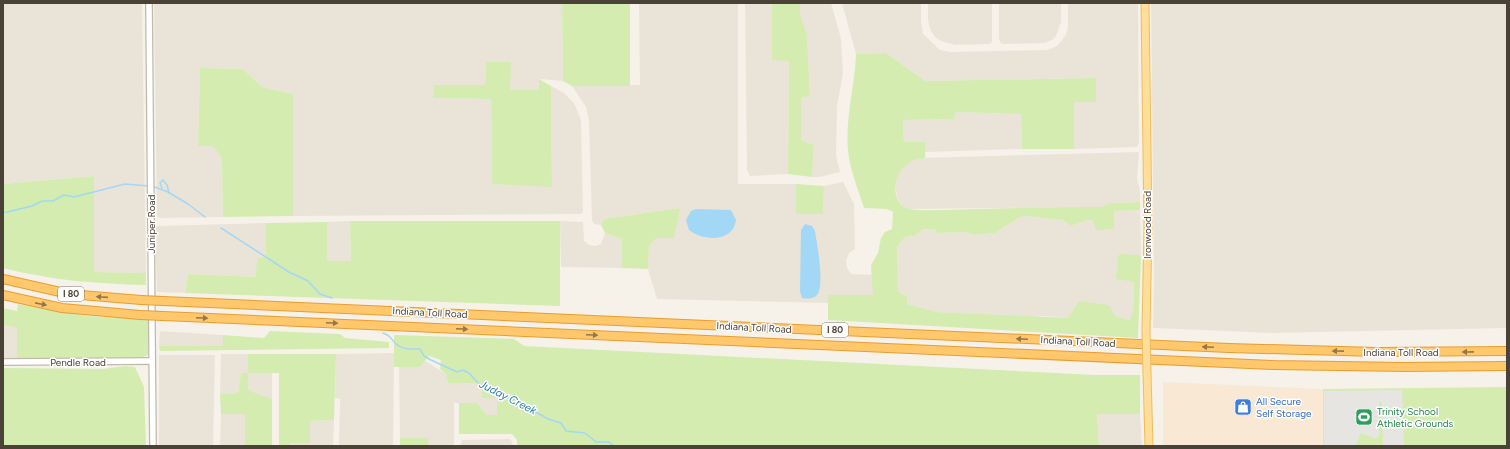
<svg xmlns="http://www.w3.org/2000/svg" width="1510" height="449" viewBox="0 0 1510 449" font-family="Figtree,sans-serif">
	<style>
		.residential { fill: #eae4d8 }
		.commercial { fill: #f8e8d4 }
		.green { fill: #d4ecb0 }
		.parking { fill: #e7e5e2 }
		.water { fill: #a3d7f6 }
		.lines { fill: none; stroke-linecap: round; stroke-linejoin: round }
		.stream { stroke: #a3d7f6; stroke-width: 1.5 }
		.minor-casing { stroke: #c2b9ab; stroke-width: 8 }
		.major-casing { stroke: #edbd61; stroke-width: 9 }
		.highway-casing { stroke: #e99d31; stroke-width: 10 }
		.minor { stroke: #fff; stroke-width: 5.5 }
		.major { stroke: #ffde9a; stroke-width: 7 }
		.highway { stroke: #ffc86c; stroke-width: 8 }
		.major-bridge-casing { stroke: #edbd61; stroke-width: 9; stroke-linecap: butt }
		.highway-bridge-casing { stroke: #e99d31; stroke-width: 10; stroke-linecap: butt }
		.major-bridge { stroke: #ffde9a; stroke-width: 7 }
		.highway-bridge { stroke: #ffc86c; stroke-width: 8 }
		.oneway { fill: #93784c }
		.labels { text-anchor: middle; stroke-width: 3; stroke-linejoin: round; paint-order: stroke }
		.shield { fill: #fff; stroke: #817b73; stroke-width: 1 }
		.shield-label { font-size: 9px; font-weight: bold; fill: #4b4237 }
		.street-label { font-size: 10px; fill: #4b4237; stroke: #fff }
		.shop-label { font-size: 10px; fill: #366cbe; stroke: #fff; text-anchor: start }
		.leisure-label { font-size: 10px; fill: #27864d; stroke: #fff; text-anchor: start }
		.water-label { font-size: 11px; font-style: italic; fill: #257aae; stroke: #fff }
	</style>
	<rect width="100%" height="100%" fill="#f6f2ea"/>
	<g class="residential">
		<polygon points="3,3 142,3 146,273 94,272 93,176 3,184"/>
		<polygon points="154,3 562,3 563,81 540,79 539,90 510,90 486,62 485,85 434,85 433,98 491,99 492,184 552,186 551,86 564,93 574,103 581,120 583,212 581,214 293,216 293,94 262,87 243,69 200,68 198,146 213,146 222,158 223,217 160,218 157,217"/>
		<polygon points="639,3 738,3 738,184 796,184 796,214 823,214 824,186 843,182 854,204 855,249 849,253 846,261 847,268 851,274 873,275 873,295 828,295 828,303 657,299 648,269 649,246 657,238 680,208 604,219 601,225 594,224 592,220 589,121 586,107 572,86 640,85"/>
		<polygon points="745,3 772,3 772,60 789,60 788,174 750,176 747,170"/>
		<polygon points="800,3 831,3 841,39 843,73 837,106 836,155 840,172 820,177 812,177 814,145 801,140 801,98 810,96 807,34 800,14"/>
		<polygon points="842,3 921,3 921,22 923,34 940,50 950,52 1046,50 1053,48 1058,45 1066,35 1068,27 1068,3 1138,3 1139,143 1137,147 1074,149 1074,102 1096,78 924,81 886,53 856,54"/>
		<polygon points="928,3 992,3 992,42 989,44 955,45 941,41 935,37 930,29 928,19"/>
		<polygon points="999,3 1061,3 1061,22 1056,36 1052,40 1045,43 1004,44 1001,43 999,39"/>
		<polygon points="1151,3 1507,3 1507,328 1272,333 1153,328 1154,278"/>
		<polygon points="956,112 1021,114 1022,149 925,152 924,142 904,142 903,120 954,119"/>
		<polygon points="1139,152 1137,178 1140,191 1140,202 1109,203 1102,207 908,209 902,206 897,198 895,183 899,172 905,163 919,158"/>
		<polygon points="1140,210 1141,257 1139,255 1134,282 1133,313 1129,320 1115,316 1069,318 1043,316 1034,317 937,312 906,304 907,296 898,292 897,247 905,237 915,236 923,229 936,230 937,233 966,232 974,235 995,233 1020,217 1026,216 1063,220 1071,226 1088,220 1114,229 1114,211"/>
		<polygon points="350,221 351,261 327,261 327,222"/>
		<polygon points="560,221 583,222 584,241 589,245 596,246 601,244 605,233 622,239 622,268 561,267"/>
		<polygon points="266,223 266,258 256,277 188,274 185,293 157,292 155,228 158,226"/>
		<polygon points="3,325 17,328 17,358 3,358"/>
		<polygon points="160,331 223,335 224,346 159,346"/>
		<polygon points="394,353 393,446 339,446 340,399 335,398 336,354"/>
		<polygon points="221,354 248,354 248,373 272,373 272,399 248,390 248,373 241,373 238,393 220,394"/>
		<polygon points="159,355 215,355 213,446 159,446"/>
		<polygon points="424,360 446,374 448,383 482,383 497,398 497,415 487,415 477,403 454,403 454,446 428,446 428,438 400,438 399,367 419,367"/>
		<polygon points="245,413 245,446 220,446 221,414"/>
		<polygon points="1097,414 1140,414 1142,446 1099,446"/>
		<polygon points="334,420 333,446 290,446 290,443 310,443 310,421"/>
		<polygon points="510,439 512,442 513,446 460,446 462,440"/>
	</g>
	<polygon class="commercial" points="1163,382 1323,389 1323,446 1163,446"/>
	<g class="green">
		<polygon points="562,3 630,3 630,86 572,86 563,81"/>
		<polygon points="772,3 800,3 800,14 807,34 810,96 801,98 801,140 814,145 812,177 788,174 789,61 772,60"/>
		<path d="M 886,53 L 925,81 L 1096,78 L 1096,102 L 1074,102 L 1074,149 L 1022,149 L 1021,114 L 956,112 L 954,119 L 903,120 L 904,142 L 925,142 L 925,158 C 889,160 888,207 910,209 C 931,212 955,209 977,209 C 1018,208 1060,207 1102,207 L 1109,203 L 1140,202 L 1140,210 L 1114,211 L 1114,229 L 1096,230 L 1093,221 L 1088,220 L 1071,226 L 1063,220 L 1026,216 L 1020,217 L 995,233 L 974,235 L 966,232 L 936,233 L 936,230 L 923,229 L 915,236 L 905,237 L 897,247 L 898,292 L 907,296 L 907,304 L 937,312 L 1068,318 L 1079,301 L 1109,305 L 1115,316 L 1129,320 L 1133,313 L 1134,282 L 1116,279 L 1118,256 L 1120,254 L 1139,255 L 1141,257 L 1138,338 L 828,320 L 828,295 L 873,295 L 871,265 L 878,253 L 881,238 L 885,232 L 892,229 L 893,212 L 887,209 L 864,208 C 858,189 850,170 848,151 C 845,118 855,86 856,54 Z"/>
		<polygon points="486,62 511,62 510,90 539,90 539,79 551,86 552,187 492,184 491,99 433,98 434,85 485,85"/>
		<polygon points="200,68 243,69 262,87 293,94 293,216 223,217 222,158 213,146 198,146"/>
		<path d="M 94,176 L 94,272 L 146,273 L 146,285 C 97,284 50,280 3,268 L 3,184 Z"/>
		<polygon points="796,184 824,186 823,214 796,214"/>
		<polygon points="680,208 674,238 657,238 649,246 648,269 622,268 622,239 605,233 601,225 604,219"/>
		<polygon points="350,221 560,221 560,306 185,293 188,274 256,277 257,258 266,258 266,223 327,222 327,261 351,261"/>
		<polygon points="18,304 89,316 148,320 148,355 143,357 17,358 17,328 3,325 3,308 17,311"/>
		<polygon points="270,331 340,334 345,338 389,342 389,348 160,351 159,346 223,346 223,335 264,338"/>
		<polygon points="394,335 514,339 524,346 1095,375 1140,375 1140,414 1097,414 1099,446 517,446 517,440 512,434 459,434 459,403 477,403 487,415 497,415 497,398 482,398 481,383 448,383 446,374 440,369 441,360 429,356 420,367 394,367"/>
		<polygon points="248,354 336,354 334,420 310,421 310,443 290,443 290,446 279,446 279,373 248,373 248,390 272,399 272,446 245,446 245,414 221,414 220,394 238,393 241,373 248,373"/>
		<polygon points="125,366 135,367 144,387 146,446 3,446 3,368 103,369"/>
		<polygon points="1507,387 1507,446 1323,446 1323,389"/>
		<rect x="400" y="438" width="28" height="8"/>
	</g>
	<polygon class="parking" points="1402,390 1404,446 1383,446 1382,402 1379,403 1379,435 1376,439 1361,433 1355,446 1324,446 1324,391"/>
	<g class="water">
		<path d="M 696,209 L 731,210 L 736,220 C 733,243 703,241 689,230 L 686,220 L 691,211 Z"/>
		<path d="M 805,224 L 812,226 L 815,231 C 817,244 825,285 817,295 C 813,299 808,299 802,298 L 800,291 L 801,230 Z"/>
	</g>
	<g class="lines">
		<g class="stream">
			<polyline points="152,186 168,192 188,204 205,217"/>
			<polyline points="162,188 160,183 163,180 167,185 169,193"/>
			<polyline points="3,213 32,206 42,201 53,201 64,195 74,197 125,184 149,186"/>
			<polyline points="221,228 289,272 308,281 320,294 332,298"/>
			<path d="M 383,333 C 389,335 391,338 395,343 C 402,350 411,349 420,349 L 424,356 L 431,360 L 457,372 L 463,370 L 469,373 L 479,384 L 512,398 L 548,419 L 561,423 L 566,431 L 585,433 L 596,442 L 609,442 L 614,446"/>
		</g>
		<defs>
			<g id="minor">
				<polyline points="149,3 153,446"/>
				<polyline points="3,362 152,361"/>
			</g>
			<g id="major">
				<polyline points="1145,3 1148,227 1146,330"/>
				<polyline points="1147,373 1149,446"/>
			</g>
			<g id="highway">
				<polyline points="3,279 69,294 141,300"/>
				<polyline points="3,295 62,308 140,315"/>
				<polyline points="163,301 1229,348 1377,352 1507,351"/>
				<polyline points="163,316 1274,365 1404,367 1507,366"/>
			</g>
		</defs>
		<use href="#minor" class="minor-casing"/>
		<use href="#major" class="major-casing"/>
		<use href="#highway" class="highway-casing"/>
		<use href="#minor" class="minor"/>
		<use href="#major" class="major"/>
		<use href="#highway" class="highway"/>
		<defs>
			<polyline id="major-bridge" points="1146,330 1147,373"/>
			<g id="highway-bridge">
				<polyline points="141,300 163,301"/>
				<polyline points="140,315 163,316"/>
			</g>
		</defs>
		<use href="#major-bridge" class="major-bridge-casing"/>
		<use href="#highway-bridge" class="highway-bridge-casing"/>
		<use href="#major-bridge" class="major-bridge"/>
		<use href="#highway-bridge" class="highway-bridge"/>
	</g>
	<defs><path id="oneway-solid" d="M-6-.8H1V-3.2L6.5 0L1 3.2V.8H-6Z"/></defs>
	<g class="oneway">
		<use href="#oneway-solid" transform="translate(102 297) rotate(-176)"/>
		<use href="#oneway-solid" transform="translate(41 304) rotate(11)"/>
		<use href="#oneway-solid" transform="translate(202 318) rotate(2)"/>
		<use href="#oneway-solid" transform="translate(332 323) rotate(2)"/>
		<use href="#oneway-solid" transform="translate(462 329) rotate(3)"/>
		<use href="#oneway-solid" transform="translate(592 335) rotate(3)"/>
		<use href="#oneway-solid" transform="translate(1022 339) rotate(-177)"/>
		<use href="#oneway-solid" transform="translate(1208 347) rotate(-177)"/>
		<use href="#oneway-solid" transform="translate(1338 351) rotate(-179)"/>
		<use href="#oneway-solid" transform="translate(1468 352) rotate(179)"/>
	</g>
	<defs>
		<symbol id="shop-square" viewBox="-11 -11 22 22"><rect x="-9" y="-9" width="18" height="18" rx="4" fill="#3f7fe0" stroke="#fff"/><path d="M-5-2.5h2.3a2.7 3.5 0 0 1 5.4 0H5L5.5 6h-11ZM-1.5-2.5h3a1.5 2.3 0 0 0-3 0Z" fill="#fff"/></symbol>
		<symbol id="stadium-square" viewBox="-11 -11 22 22"><rect x="-9" y="-9" width="18" height="18" rx="4" fill="#2e9e5b" stroke="#fff"/><path d="M0-5a6.5 5 0 1 0 0 10a6.5 5 0 1 0 0-10ZM-3.5-1.8h7v3.6h-7Z" fill="#fff"/></symbol>
	</defs>
	<g fill-rule="evenodd">
		<use href="#shop-square" x="1233" y="397" width="20" height="20"/>
		<use href="#stadium-square" x="1354" y="407" width="20" height="20"/>
	</g>
	<g class="labels">
		<g class="shield">
			<rect x="58" y="287" width="26" height="14" rx="3"/>
			<rect x="822" y="323" width="26" height="14" rx="3"/>
		</g>
		<g class="shield-label">
			<text x="71" y="297">I 80</text>
			<text x="835" y="333">I 80</text>
		</g>
		<g class="street-label">
			<text transform="translate(151 224) rotate(-90)" y="4">Juniper Road</text>
			<text transform="translate(1147 225) rotate(-90)" y="4">Ironwood Road</text>
			<text transform="translate(430 312) rotate(3)" y="4">Indiana Toll Road</text>
			<text transform="translate(754 327) rotate(3)" y="4">Indiana Toll Road</text>
			<text transform="translate(1078 341) rotate(3)" y="4">Indiana Toll Road</text>
			<text x="1401" y="356">Indiana Toll Road</text>
			<text x="78" y="366">Pendle Road</text>
		</g>
		<g class="shop-label">
			<text x="1256" y="405">All Secure<tspan x="1256" dy="12">Self Storage</tspan></text>
		</g>
		<g class="leisure-label">
			<text x="1377" y="415">Trinity School<tspan x="1377" dy="12">Athletic Grounds</tspan></text>
		</g>
		<g class="water-label">
			<text transform="translate(508 397) rotate(27)" y="4">Juday Creek</text>
		</g>
	</g>
	<rect width="1510" height="449" fill="none" stroke="#4b4237" stroke-width="8"/>
</svg>
